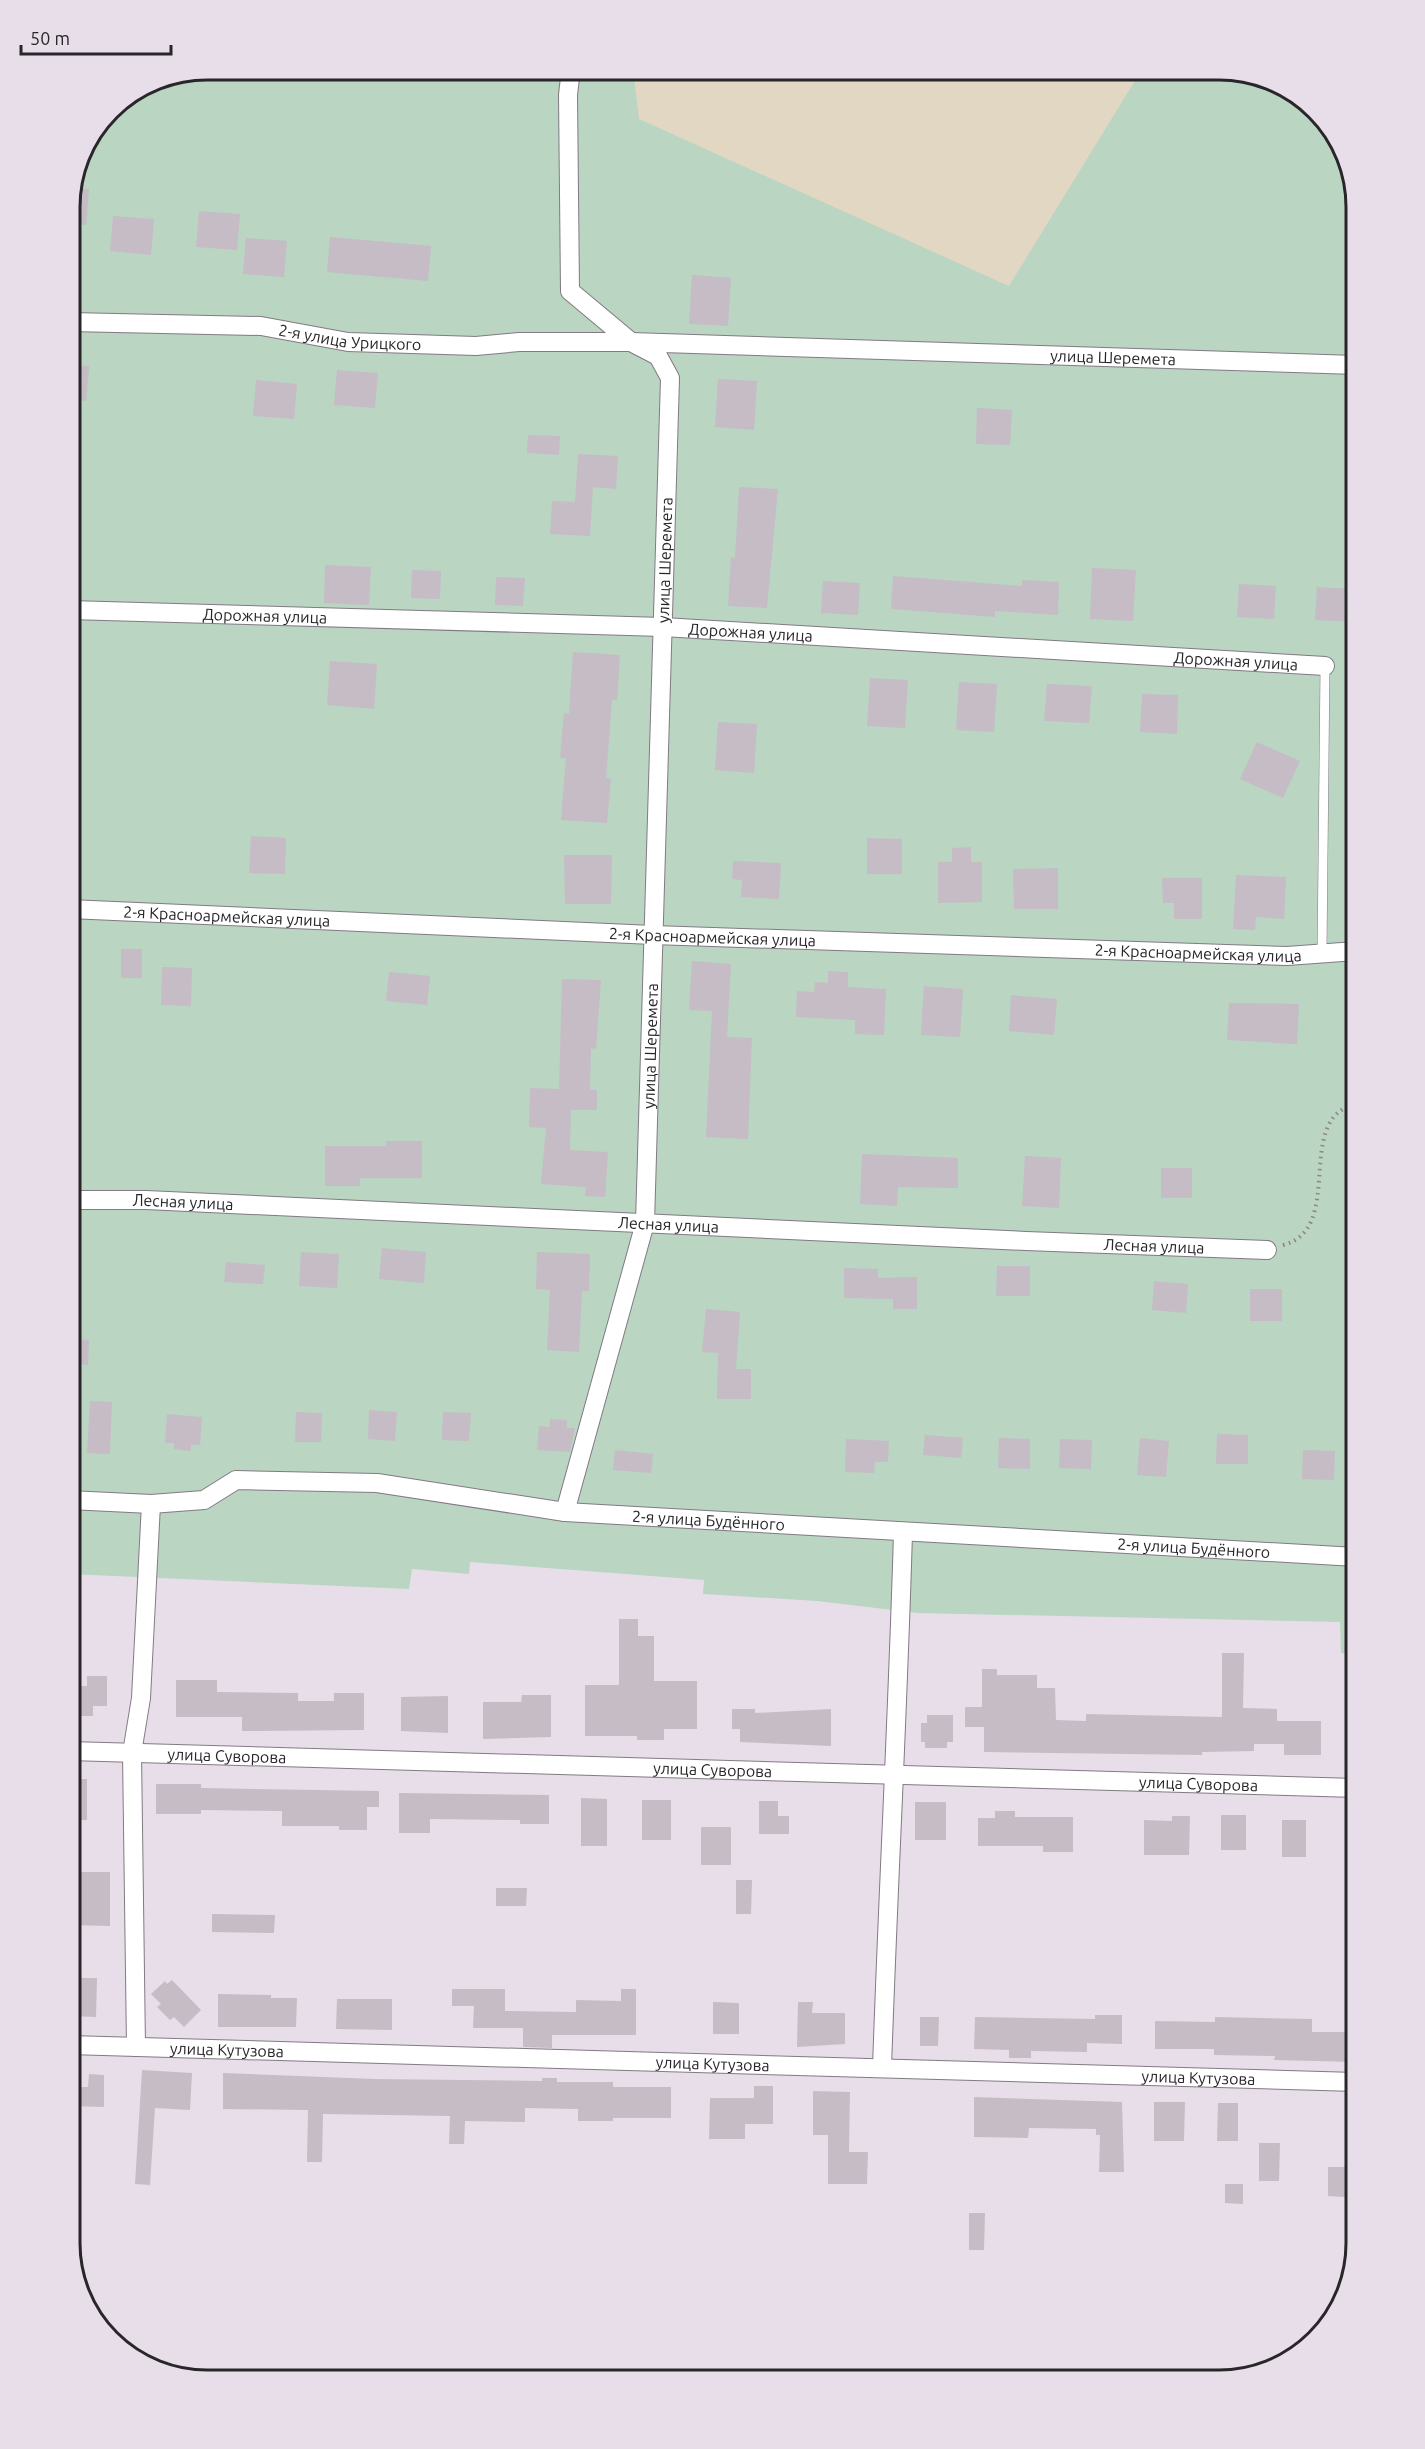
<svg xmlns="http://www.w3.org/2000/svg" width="1425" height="2449" viewBox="0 0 1425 2449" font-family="Ubuntu,sans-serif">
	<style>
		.commercial { fill: #e2d7c2 }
		.green { fill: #bad5c2 }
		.building { fill: #c5bcc6 }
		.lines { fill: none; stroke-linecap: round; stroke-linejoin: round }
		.service-casing { stroke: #827a83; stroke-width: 10 }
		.minor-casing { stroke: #827a83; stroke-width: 20 }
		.path { stroke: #8a848c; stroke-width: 4; stroke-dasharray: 1.5 4.5; stroke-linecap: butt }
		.service { stroke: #fff; stroke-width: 9 }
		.minor { stroke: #fff; stroke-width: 18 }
		.labels { text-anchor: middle; stroke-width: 4.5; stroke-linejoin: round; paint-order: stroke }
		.street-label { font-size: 16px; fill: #29262a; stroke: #e7dee9 }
		.rim { fill: none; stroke: #29262a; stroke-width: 3 }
	</style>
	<rect width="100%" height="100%" fill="#e7dee9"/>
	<polygon class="commercial" points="633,69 1142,69 1009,287 638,119"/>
	<polygon class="green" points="206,69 633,69 639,119 1009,286 1142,69 1228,69 1295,92 1342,146 1356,206 1356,1654 1341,1653 1340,1622 918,1613 817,1601 703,1594 704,1580 470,1562 469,1574 412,1569 409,1589 69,1574 69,197 80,153 109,109 154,79"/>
	<g class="building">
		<polygon points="72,188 89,189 86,225 69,223"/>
		<polygon points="199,211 240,214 237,250 196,247"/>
		<polygon points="113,216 154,219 151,255 110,251"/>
		<polygon points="330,237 431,246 428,281 327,272"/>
		<polygon points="246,238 287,241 284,277 243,274"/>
		<polygon points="692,275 731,278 728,326 689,324"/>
		<polygon points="69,365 89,366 86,401 69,400"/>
		<polygon points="337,370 378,373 375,408 334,405"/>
		<polygon points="718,379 757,381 754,430 715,427"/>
		<polygon points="256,380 297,384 294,419 253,416"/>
		<polygon points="977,408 1012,410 1010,445 976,444"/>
		<polygon points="528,435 560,436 559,455 527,453"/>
		<polygon points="578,454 618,456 616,489 593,487 590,536 550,534 552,501 575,502"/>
		<polygon points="739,487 778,489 767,608 728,606 731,557 735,558"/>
		<polygon points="325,565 371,567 369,605 324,603"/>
		<polygon points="1092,568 1136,570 1133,621 1090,619"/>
		<polygon points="412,570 441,571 440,599 411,598"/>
		<polygon points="893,576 1022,586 1022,580 1059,582 1058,615 995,611 995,617 891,609"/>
		<polygon points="496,577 525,578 523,606 495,605"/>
		<polygon points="823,581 860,583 858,615 821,613"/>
		<polygon points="1239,584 1276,586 1274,619 1237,617"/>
		<polygon points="1317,587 1354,589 1352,622 1315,620"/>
		<polygon points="573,652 620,655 617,700 612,700 606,778 611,779 607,823 561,820 566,758 560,758 564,713 569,714"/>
		<polygon points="330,661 377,664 374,709 327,705"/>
		<polygon points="870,678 908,680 905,728 867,726"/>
		<polygon points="959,682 997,684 994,732 956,730"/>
		<polygon points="1047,684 1092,686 1089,723 1044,721"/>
		<polygon points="1142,694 1178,695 1177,734 1140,732"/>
		<polygon points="718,722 757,724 754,773 715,770"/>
		<polygon points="1257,742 1300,761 1283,798 1240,779"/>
		<polygon points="251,836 286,838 285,874 249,873"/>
		<polygon points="867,838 902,839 902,874 867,874"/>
		<polygon points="971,847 971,862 982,862 982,902 938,903 938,862 952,862 952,848"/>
		<polygon points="564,855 612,855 611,904 565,904"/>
		<polygon points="733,861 781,863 779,899 741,897 742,880 732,879"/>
		<polygon points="1058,868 1058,909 1014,909 1013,869"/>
		<polygon points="1236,875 1286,877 1284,919 1256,917 1255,930 1233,929"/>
		<polygon points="1162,878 1202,878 1202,919 1174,919 1174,903 1163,903"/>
		<rect x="121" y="949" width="21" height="29"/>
		<polygon points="692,961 731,964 727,1037 752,1038 748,1139 706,1137 712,1011 689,1010"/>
		<polygon points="162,967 192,968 191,1006 161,1005"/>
		<polygon points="828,971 848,972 848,987 886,989 884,1035 855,1034 855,1020 796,1017 797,991 814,992 815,982 828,983"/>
		<polygon points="389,972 430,976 427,1005 386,1001"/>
		<polygon points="562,979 601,980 596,1049 591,1048 590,1090 597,1090 597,1110 571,1110 570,1150 608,1152 605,1197 585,1196 586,1187 541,1184 546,1128 529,1127 530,1088 559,1089"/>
		<polygon points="924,986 963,989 960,1037 921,1035"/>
		<polygon points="1011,995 1057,999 1054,1035 1009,1031"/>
		<polygon points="1229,1003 1299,1004 1297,1044 1227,1040"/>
		<polygon points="386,1141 422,1141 422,1178 360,1178 360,1186 325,1186 325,1146 386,1146"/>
		<polygon points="862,1154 958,1158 958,1188 898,1187 897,1206 860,1204"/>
		<polygon points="1025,1156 1061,1158 1059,1208 1022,1206"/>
		<rect x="1161" y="1168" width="31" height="30"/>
		<polygon points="382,1248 426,1252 424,1283 379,1279"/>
		<polygon points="301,1252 339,1254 337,1288 299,1286"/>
		<polygon points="537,1252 590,1254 589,1291 582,1291 579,1352 547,1350 550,1290 536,1289"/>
		<polygon points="226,1262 265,1265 263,1284 224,1282"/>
		<polygon points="997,1266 1030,1266 1030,1296 996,1296"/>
		<polygon points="844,1268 878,1269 878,1278 917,1277 917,1309 893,1309 893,1299 844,1298"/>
		<polygon points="1154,1281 1188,1284 1186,1313 1152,1310"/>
		<rect x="1250" y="1289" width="32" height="32"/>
		<polygon points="706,1309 740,1312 736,1369 751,1369 751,1399 717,1399 718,1353 702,1352"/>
		<polygon points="69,1339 89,1340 88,1365 69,1364"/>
		<polygon points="90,1401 112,1402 110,1454 87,1453"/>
		<polygon points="369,1410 397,1412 395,1441 368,1439"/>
		<polygon points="296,1412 322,1413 321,1442 295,1442"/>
		<polygon points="443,1412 471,1413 469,1441 442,1440"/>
		<polygon points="167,1414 202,1417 200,1445 191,1445 191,1451 174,1449 174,1443 165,1443"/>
		<polygon points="550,1419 567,1420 567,1428 575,1428 570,1452 537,1450 539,1426 550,1427"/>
		<polygon points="1217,1434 1248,1435 1248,1464 1216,1464"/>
		<polygon points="925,1435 963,1438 961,1458 923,1455"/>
		<polygon points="999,1438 1030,1439 1030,1469 998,1468"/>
		<polygon points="1140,1438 1169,1441 1166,1477 1137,1475"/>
		<polygon points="846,1439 889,1441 888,1462 875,1462 874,1473 845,1472"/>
		<polygon points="1060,1439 1092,1440 1091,1469 1059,1468"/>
		<polygon points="615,1450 653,1454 651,1473 613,1470"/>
		<polygon points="1303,1450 1335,1451 1334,1480 1302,1479"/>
		<polygon points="619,1619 638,1619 638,1636 654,1636 654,1681 697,1681 697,1729 664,1729 664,1740 637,1740 637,1736 585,1736 585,1685 619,1685"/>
		<polygon points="1222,1653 1244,1653 1243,1708 1277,1709 1277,1721 1321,1721 1321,1755 1284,1755 1284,1744 1254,1744 1254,1751 1202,1752 1202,1755 984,1752 984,1727 965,1727 965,1707 982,1707 982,1669 997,1669 997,1675 1037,1675 1037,1688 1055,1688 1056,1720 1086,1721 1086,1714 1222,1717"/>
		<polygon points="87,1676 107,1676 107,1706 93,1706 93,1716 69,1716 69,1686 87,1686"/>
		<polygon points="176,1680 217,1680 217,1692 298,1693 298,1701 334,1701 334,1693 364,1693 364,1730 242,1731 242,1717 176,1717"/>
		<polygon points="522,1695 551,1695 551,1737 483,1739 483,1702 521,1702"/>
		<polygon points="448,1696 448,1733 401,1731 401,1697"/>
		<polygon points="732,1709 755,1709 755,1713 831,1709 831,1746 740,1742 740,1729 732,1729"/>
		<polygon points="927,1715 953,1715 953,1742 947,1742 947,1748 925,1748 925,1742 921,1742 921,1723 927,1723"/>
		<rect x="69" y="1779" width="18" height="41"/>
		<polygon points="156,1784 201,1784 201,1788 379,1791 379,1807 367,1807 367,1830 339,1830 339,1826 282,1826 282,1811 201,1810 201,1814 156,1814"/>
		<polygon points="399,1793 549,1795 549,1824 520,1824 520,1820 430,1819 430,1833 399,1833"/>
		<polygon points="581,1798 607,1799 607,1846 581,1846"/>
		<rect x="642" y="1800" width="29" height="40"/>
		<polygon points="759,1801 778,1801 778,1816 789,1816 789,1834 759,1834"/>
		<rect x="915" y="1802" width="31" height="38"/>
		<polygon points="995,1811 1015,1811 1015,1817 1073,1817 1073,1852 1043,1852 1043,1846 978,1846 978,1818 995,1818"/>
		<rect x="1221" y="1815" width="25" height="35"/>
		<polygon points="1172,1816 1190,1816 1189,1855 1144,1855 1144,1820 1172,1821"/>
		<rect x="1282" y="1820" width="24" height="37"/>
		<rect x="701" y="1827" width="30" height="38"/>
		<polygon points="69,1872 110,1872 110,1926 69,1925"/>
		<polygon points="736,1880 752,1880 751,1914 736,1914"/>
		<polygon points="496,1888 527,1888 526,1906 496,1906"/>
		<polygon points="212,1914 275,1915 274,1933 212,1932"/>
		<polygon points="69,1978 97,1978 96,2017 69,2016"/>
		<polygon points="172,1980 201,2010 184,2027 174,2017 170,2020 157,2007 161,2004 151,1994 165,1981 167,1984"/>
		<polygon points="452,1989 505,1989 505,2011 576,2012 576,2000 621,2001 621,1989 636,1989 636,2035 552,2035 552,2048 523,2047 523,2028 473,2028 474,2006 452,2006"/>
		<polygon points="218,1994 271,1995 271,1998 297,1998 296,2027 218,2027"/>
		<polygon points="337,1999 392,1999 392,2030 336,2029"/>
		<polygon points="713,2002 739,2003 739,2034 713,2034"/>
		<polygon points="798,2002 813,2002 812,2013 845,2013 845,2044 797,2047"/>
		<polygon points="1095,2015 1122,2015 1122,2044 1087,2043 1087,2052 1031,2051 1031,2058 1009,2058 1009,2050 974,2049 975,2017 1095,2019"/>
		<polygon points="920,2017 939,2017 938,2046 920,2046"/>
		<polygon points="1215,2017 1312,2019 1312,2032 1356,2032 1356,2062 1274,2060 1275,2056 1214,2055 1214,2049 1155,2049 1155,2021 1215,2022"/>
		<polygon points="142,2070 192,2073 190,2110 155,2108 150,2185 135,2184"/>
		<polygon points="223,2073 374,2079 542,2081 542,2078 557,2078 557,2082 613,2082 613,2087 671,2087 671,2118 613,2118 613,2121 578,2121 578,2109 525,2108 525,2122 465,2121 464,2144 449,2144 450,2116 323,2114 322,2162 307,2162 308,2110 223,2109"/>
		<polygon points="89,2074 104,2075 104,2107 69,2106 69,2087 88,2087"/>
		<polygon points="754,2086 773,2086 773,2124 745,2124 745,2139 709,2139 710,2098 754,2098"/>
		<polygon points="813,2091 850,2092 849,2152 868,2152 867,2184 828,2184 828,2135 813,2135"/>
		<polygon points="974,2097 1122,2102 1124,2172 1099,2172 1100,2135 1096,2135 1096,2129 1029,2128 1028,2138 974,2137"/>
		<polygon points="1154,2102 1185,2102 1184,2141 1154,2141"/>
		<polygon points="1218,2103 1238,2103 1238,2141 1217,2141"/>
		<polygon points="1259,2143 1280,2143 1279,2181 1259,2181"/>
		<polygon points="1328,2167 1345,2167 1345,2197 1328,2196"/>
		<polygon points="1225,2184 1243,2184 1243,2204 1225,2203"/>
		<polygon points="969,2213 985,2213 984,2250 969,2250"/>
	</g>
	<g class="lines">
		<defs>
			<polyline id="service" points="1322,954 1325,666"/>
			<g id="minor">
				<polyline points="571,69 568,95 570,291 631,342"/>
				<path id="s1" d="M 69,322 L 261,326 L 348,342 L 476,346 L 519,342 L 631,342"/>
				<path id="s2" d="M 69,610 L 663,627 L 1325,666"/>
				<path id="s3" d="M 69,909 L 653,935 L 1287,956 L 1356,951"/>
				<path id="s4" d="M 69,1200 L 146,1200 L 1026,1241 L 1267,1250"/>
				<path id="s5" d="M 69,1500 L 151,1504 L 204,1500 L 236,1480 L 377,1483 L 565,1512 L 1356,1557"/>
				<path id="s6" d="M 565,1512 L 645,1223 L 670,378 L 658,356 L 631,342 L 1356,365"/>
				<path id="s7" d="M 69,1751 L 1356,1788"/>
				<path id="s8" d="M 69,2045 L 1356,2082"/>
				<polyline points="136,2047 132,1753 141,1698 151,1504"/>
				<path d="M 882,2068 C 888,1889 898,1711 903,1532"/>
			</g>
		</defs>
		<use href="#service" class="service-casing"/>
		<use href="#minor" class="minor-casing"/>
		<path class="path" d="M 1283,1245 C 1347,1229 1292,1118 1356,1104"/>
		<use href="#service" class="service"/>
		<use href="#minor" class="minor"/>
	</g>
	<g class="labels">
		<g class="street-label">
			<text dy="6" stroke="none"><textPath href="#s1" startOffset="282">2-я улица Урицкого</textPath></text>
			<text dy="6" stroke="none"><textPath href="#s6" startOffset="1683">улица Шеремета</textPath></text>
			<text dy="6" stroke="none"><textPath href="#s6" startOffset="963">улица Шеремета</textPath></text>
			<text dy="6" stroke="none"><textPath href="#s2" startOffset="196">Дорожная улица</textPath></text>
			<text dy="6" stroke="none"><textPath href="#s2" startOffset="682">Дорожная улица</textPath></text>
			<text dy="6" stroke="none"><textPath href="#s2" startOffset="1168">Дорожная улица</textPath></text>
			<text dy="6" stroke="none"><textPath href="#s3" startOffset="158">2-я Красноармейская улица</textPath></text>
			<text dy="6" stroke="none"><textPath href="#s3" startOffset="644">2-я Красноармейская улица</textPath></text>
			<text dy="6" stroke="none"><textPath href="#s3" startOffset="1130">2-я Красноармейская улица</textPath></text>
			<text dy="6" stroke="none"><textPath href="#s6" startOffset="477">улица Шеремета</textPath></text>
			<text dy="6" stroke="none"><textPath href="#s4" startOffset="114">Лесная улица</textPath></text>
			<text dy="6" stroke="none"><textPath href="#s4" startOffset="600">Лесная улица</textPath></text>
			<text dy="6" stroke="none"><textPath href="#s4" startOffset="1086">Лесная улица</textPath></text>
			<text dy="6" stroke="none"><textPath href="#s5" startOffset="648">2-я улица Будённого</textPath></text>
			<text dy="6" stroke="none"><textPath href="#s5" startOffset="1134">2-я улица Будённого</textPath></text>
			<text dy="6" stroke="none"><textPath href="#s7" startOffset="158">улица Суворова</textPath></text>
			<text dy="6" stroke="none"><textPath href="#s7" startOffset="644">улица Суворова</textPath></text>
			<text dy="6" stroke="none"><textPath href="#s7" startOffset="1130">улица Суворова</textPath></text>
			<text dy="6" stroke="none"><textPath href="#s8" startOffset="158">улица Кутузова</textPath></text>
			<text dy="6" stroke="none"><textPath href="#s8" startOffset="644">улица Кутузова</textPath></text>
			<text dy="6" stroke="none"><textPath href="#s8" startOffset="1130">улица Кутузова</textPath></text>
		</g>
	</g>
	<path d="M0 0H1425V2449H0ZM207 80H1219A127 127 0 0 1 1346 207V2243A127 127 0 0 1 1219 2370H207A127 127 0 0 1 80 2243V207A127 127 0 0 1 207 80Z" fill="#e7dee9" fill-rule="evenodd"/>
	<path class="rim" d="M207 80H1219A127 127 0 0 1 1346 207V2243A127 127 0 0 1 1219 2370H207A127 127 0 0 1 80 2243V207A127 127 0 0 1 207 80Z"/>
	<path d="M21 45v9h150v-9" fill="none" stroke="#29262a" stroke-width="3"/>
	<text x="30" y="45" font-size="18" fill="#29262a" stroke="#e7dee9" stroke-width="4.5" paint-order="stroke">50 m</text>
</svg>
